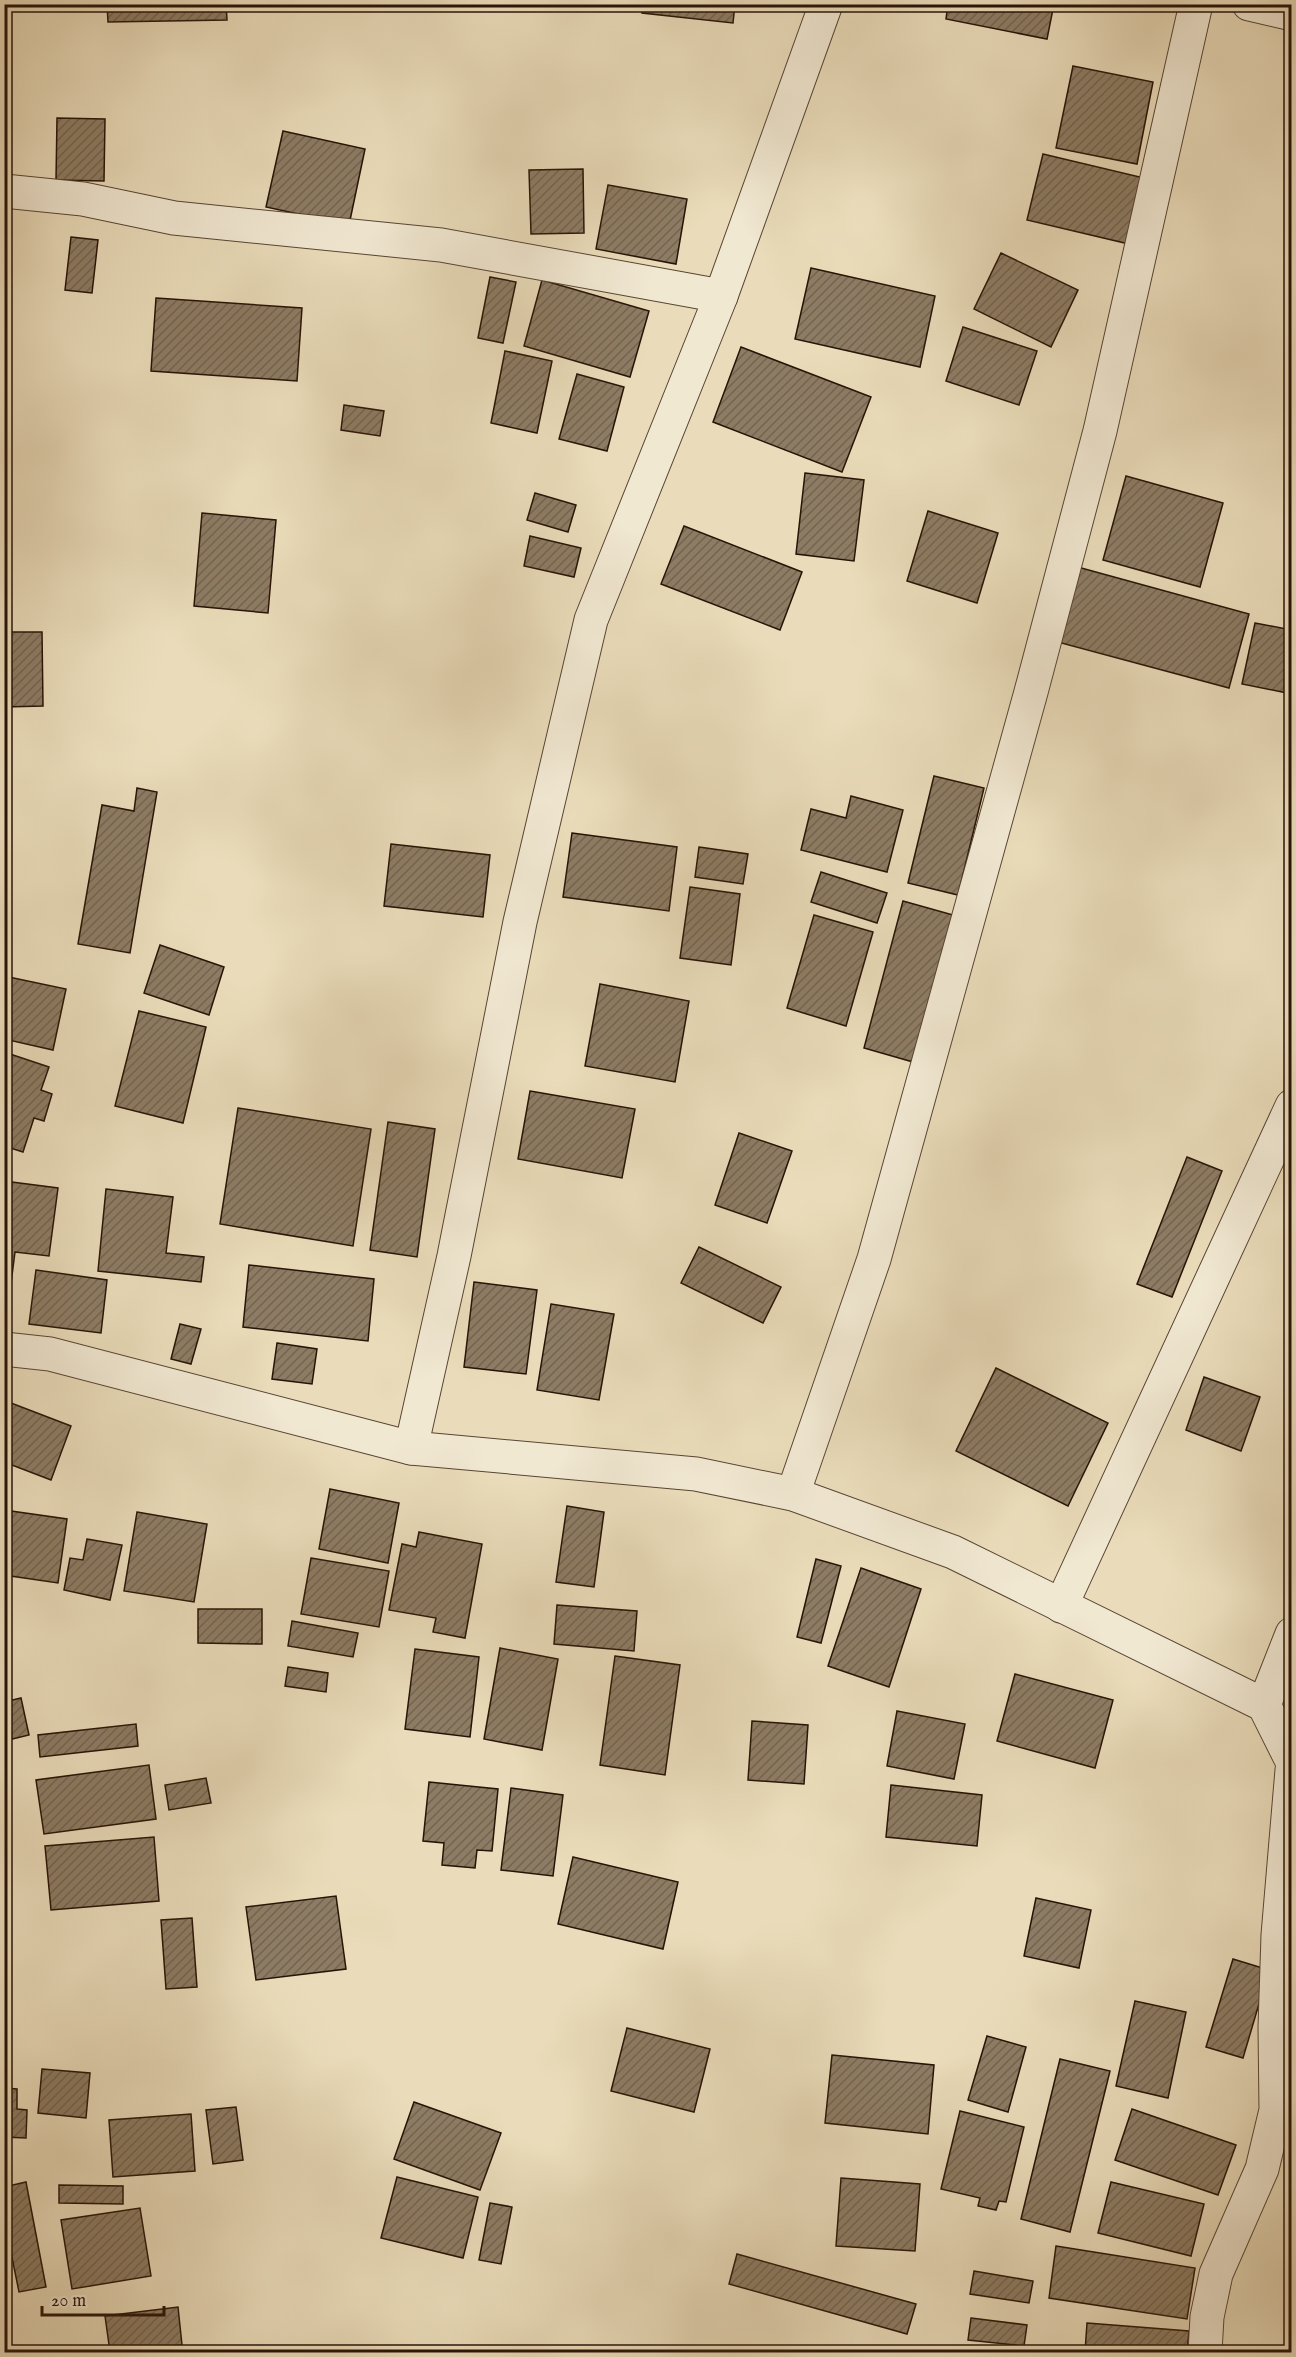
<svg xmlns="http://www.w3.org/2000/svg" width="1296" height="2357" viewBox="0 0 1296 2357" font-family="'IM FELL English',serif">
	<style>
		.building { fill: url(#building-hatch); stroke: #281307; stroke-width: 1.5 }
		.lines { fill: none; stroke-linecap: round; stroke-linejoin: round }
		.minor-casing { stroke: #584534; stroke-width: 35 }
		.minor { stroke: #f1e8d2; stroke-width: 33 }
	</style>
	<defs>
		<pattern id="building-hatch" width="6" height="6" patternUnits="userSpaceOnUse" patternTransform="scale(1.5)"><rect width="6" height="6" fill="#8d7c64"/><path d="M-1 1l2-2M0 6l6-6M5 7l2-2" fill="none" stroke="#736450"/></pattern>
	</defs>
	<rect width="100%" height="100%" fill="#eadcba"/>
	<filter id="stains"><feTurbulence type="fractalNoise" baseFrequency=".00333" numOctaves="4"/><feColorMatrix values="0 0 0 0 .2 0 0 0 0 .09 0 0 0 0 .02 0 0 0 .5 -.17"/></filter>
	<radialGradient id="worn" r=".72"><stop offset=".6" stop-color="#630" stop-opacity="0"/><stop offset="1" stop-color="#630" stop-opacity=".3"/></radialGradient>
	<g class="building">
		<polygon points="107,4 226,4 227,20 108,22"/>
		<polygon points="643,4 735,4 733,23 642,13"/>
		<polygon points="948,4 1054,4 1047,39 946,19"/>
		<polygon points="1073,66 1153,82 1137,164 1056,148"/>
		<polygon points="57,118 105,119 104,181 56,180"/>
		<polygon points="283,131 365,149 349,225 266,207"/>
		<polygon points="1043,154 1144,178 1129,244 1027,220"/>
		<polygon points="583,169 584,233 531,234 529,170"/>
		<polygon points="608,185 687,199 676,264 596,249"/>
		<polygon points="71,237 98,240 92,293 65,290"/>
		<polygon points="1001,253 1078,290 1051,347 974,309"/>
		<polygon points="811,268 935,296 920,367 795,339"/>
		<polygon points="490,277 516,282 503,343 478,338"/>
		<polygon points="542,280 649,311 630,377 524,346"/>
		<polygon points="156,298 302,308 297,381 151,371"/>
		<polygon points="963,327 1037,351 1019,405 946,381"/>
		<polygon points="741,347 871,397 842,472 713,422"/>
		<polygon points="505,351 552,361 537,433 491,423"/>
		<polygon points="577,374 624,387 607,451 559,439"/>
		<polygon points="344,405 384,411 380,436 341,430"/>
		<polygon points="805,473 864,480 854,561 796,554"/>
		<polygon points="1126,476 1223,503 1200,587 1103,560"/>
		<polygon points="535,493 576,505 568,532 527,520"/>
		<polygon points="928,511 998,533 977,603 907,581"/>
		<polygon points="202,513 276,520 268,613 194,606"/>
		<polygon points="684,526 802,572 780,630 661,584"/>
		<polygon points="530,536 581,548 574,577 524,566"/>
		<polygon points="1074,566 1249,614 1229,688 1054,641"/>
		<polygon points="1255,623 1292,630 1292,694 1242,684"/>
		<polygon points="4,632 42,632 43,706 4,707"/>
		<polygon points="934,776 984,788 958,895 908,883"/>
		<polygon points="137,788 157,792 130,953 78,944 102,805 134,811"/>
		<polygon points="851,796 903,810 887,872 801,850 811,809 846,818"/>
		<polygon points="572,833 677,847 669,911 563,897"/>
		<polygon points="391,844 490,855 483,917 384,906"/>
		<polygon points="699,847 748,854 743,884 695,877"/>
		<polygon points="821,872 887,893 877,923 811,902"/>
		<polygon points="690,887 740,894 731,965 680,958"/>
		<polygon points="903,901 953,915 913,1062 864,1048"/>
		<polygon points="814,915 873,932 846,1026 787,1008"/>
		<polygon points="160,945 224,967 209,1015 144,993"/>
		<polygon points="4,976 66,989 53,1050 4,1039"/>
		<polygon points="600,984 689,1001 675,1082 585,1066"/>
		<polygon points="139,1011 206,1027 183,1123 115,1106"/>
		<polygon points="4,1052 49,1067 41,1090 52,1094 44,1121 34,1118 23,1152 4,1146"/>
		<polygon points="530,1091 635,1109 622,1178 518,1159"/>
		<polygon points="238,1108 371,1129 353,1246 220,1224"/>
		<polygon points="388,1122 435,1129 417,1257 370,1250"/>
		<polygon points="739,1133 792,1151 767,1223 715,1205"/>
		<polygon points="1187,1157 1222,1171 1172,1297 1137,1284"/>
		<polygon points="4,1181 58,1188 49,1256 15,1252 7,1315 4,1315"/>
		<polygon points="106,1189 173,1197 166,1253 204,1257 201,1282 98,1271"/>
		<polygon points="699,1247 781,1287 763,1323 681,1283"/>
		<polygon points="249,1265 374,1279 368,1341 243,1327"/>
		<polygon points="36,1270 107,1280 101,1333 29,1324"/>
		<polygon points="474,1282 537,1290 526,1374 464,1367"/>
		<polygon points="551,1304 614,1314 599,1400 537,1390"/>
		<polygon points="180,1324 201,1329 191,1364 171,1359"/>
		<polygon points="277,1343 317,1349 312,1384 272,1379"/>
		<polygon points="996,1368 1108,1423 1068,1506 956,1451"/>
		<polygon points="1204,1377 1260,1397 1241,1451 1186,1430"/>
		<polygon points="11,1403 71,1426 51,1480 4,1462 4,1420"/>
		<polygon points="330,1489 399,1503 388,1563 319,1549"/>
		<polygon points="567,1506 604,1512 594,1587 556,1582"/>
		<polygon points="4,1510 67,1519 58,1583 4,1575"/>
		<polygon points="137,1512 207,1524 194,1602 124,1591"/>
		<polygon points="419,1532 482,1544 465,1638 433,1632 436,1618 389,1610 402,1544 416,1547"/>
		<polygon points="87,1539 122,1545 110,1600 64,1590 70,1558 83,1560"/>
		<polygon points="311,1558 389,1571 379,1627 301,1614"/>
		<polygon points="816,1559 841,1566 821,1643 797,1637"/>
		<polygon points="861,1568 921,1589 889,1687 828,1666"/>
		<polygon points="557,1605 637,1611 634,1651 554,1644"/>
		<polygon points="198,1609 262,1609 262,1644 198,1643"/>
		<polygon points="292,1621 358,1633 353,1657 288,1646"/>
		<polygon points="500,1648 558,1659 542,1750 484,1739"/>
		<polygon points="415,1649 479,1657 470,1737 405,1729"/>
		<polygon points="615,1656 680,1665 665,1775 600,1765"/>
		<polygon points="288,1667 328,1673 326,1692 285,1686"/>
		<polygon points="1015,1674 1113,1700 1095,1768 997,1741"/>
		<polygon points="21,1698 29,1735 4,1741 4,1702"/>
		<polygon points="897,1711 965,1724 954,1779 887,1766"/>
		<polygon points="752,1721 808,1725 804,1784 748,1780"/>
		<polygon points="136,1724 138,1746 40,1757 38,1735"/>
		<polygon points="149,1765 156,1819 44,1834 36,1780"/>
		<polygon points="206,1778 211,1803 169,1810 165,1785"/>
		<polygon points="429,1782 498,1789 492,1851 477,1850 475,1868 442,1865 444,1843 423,1841"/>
		<polygon points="891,1785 982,1795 977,1846 886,1837"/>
		<polygon points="511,1788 563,1795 553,1876 501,1870"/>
		<polygon points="154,1837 159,1901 51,1910 45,1846"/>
		<polygon points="573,1857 678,1882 663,1949 558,1924"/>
		<polygon points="336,1896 346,1969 256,1980 246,1907"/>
		<polygon points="1036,1898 1091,1910 1079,1968 1024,1956"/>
		<polygon points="192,1918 197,1987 166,1989 161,1920"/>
		<polygon points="1233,1959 1269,1970 1243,2058 1206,2047"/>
		<polygon points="1135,2001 1186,2012 1168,2098 1116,2086"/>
		<polygon points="627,2028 710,2049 694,2112 611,2091"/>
		<polygon points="987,2036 1026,2047 1008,2112 968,2100"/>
		<polygon points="832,2055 934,2065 928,2134 825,2123"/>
		<polygon points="1060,2059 1110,2071 1070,2232 1021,2219"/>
		<polygon points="42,2069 90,2073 86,2118 38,2113"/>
		<polygon points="4,2088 17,2089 17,2109 27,2110 26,2138 4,2137"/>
		<polygon points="414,2102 501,2133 480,2190 394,2159"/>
		<polygon points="236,2107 243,2160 213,2164 206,2110"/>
		<polygon points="1132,2109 1236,2145 1218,2195 1115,2160"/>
		<polygon points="960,2111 1024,2127 1006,2202 999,2201 996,2210 978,2206 980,2198 941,2189"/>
		<polygon points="191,2114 195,2171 113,2177 109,2120"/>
		<polygon points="397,2177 478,2197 463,2258 381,2238"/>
		<polygon points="841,2178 920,2184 915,2251 836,2246"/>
		<polygon points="26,2182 46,2287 19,2292 4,2218 4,2187"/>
		<polygon points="1111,2182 1204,2204 1191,2256 1098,2233"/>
		<polygon points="59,2185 123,2186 123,2204 59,2203"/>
		<polygon points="490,2203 512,2207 501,2264 479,2260"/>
		<polygon points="140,2208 151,2276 72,2289 61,2220"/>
		<polygon points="1056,2246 1195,2268 1187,2319 1049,2298"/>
		<polygon points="737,2254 916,2304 907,2334 729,2284"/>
		<polygon points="974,2271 1033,2281 1029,2303 970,2294"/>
		<polygon points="178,2307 182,2345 110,2352 105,2316"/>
		<polygon points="971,2318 1027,2325 1024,2346 968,2340"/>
		<polygon points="1087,2323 1189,2331 1187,2352 1085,2352"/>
	</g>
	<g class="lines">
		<defs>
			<g id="minor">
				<polyline points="1249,4 1292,14"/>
				<polyline points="4,191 83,199 174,218 441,245 721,296"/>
				<polyline points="4,1349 50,1354 411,1448 696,1474 793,1494 953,1552 1264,1705 1292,1761"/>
				<polyline points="411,1448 454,1256 520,922 591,620 721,296 826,4"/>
				<polyline points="793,1494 874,1259 1031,692 1100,431 1196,4"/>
				<polyline points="1061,1606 1292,1106"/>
				<polyline points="1264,1705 1292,1634"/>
				<polyline points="1205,2352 1207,2317 1216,2274 1262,2169 1276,2110 1275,2027 1278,1935 1292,1770"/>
			</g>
		</defs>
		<use href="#minor" class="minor-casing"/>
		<use href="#minor" class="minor"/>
	</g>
	<rect width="1296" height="2357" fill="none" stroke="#eadcba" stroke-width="24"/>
	<rect x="6" y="6" width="1284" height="2345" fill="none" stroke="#281307" stroke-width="3"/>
	<rect x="12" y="12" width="1272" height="2333" fill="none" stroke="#281307" stroke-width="1.5"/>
	<path d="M42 2306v9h122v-9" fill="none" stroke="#281307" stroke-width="3"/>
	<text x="51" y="2306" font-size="18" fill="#281307" stroke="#f1e8d2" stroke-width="4.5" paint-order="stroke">20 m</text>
	<rect width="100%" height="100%" filter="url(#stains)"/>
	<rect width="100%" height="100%" fill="url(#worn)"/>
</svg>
